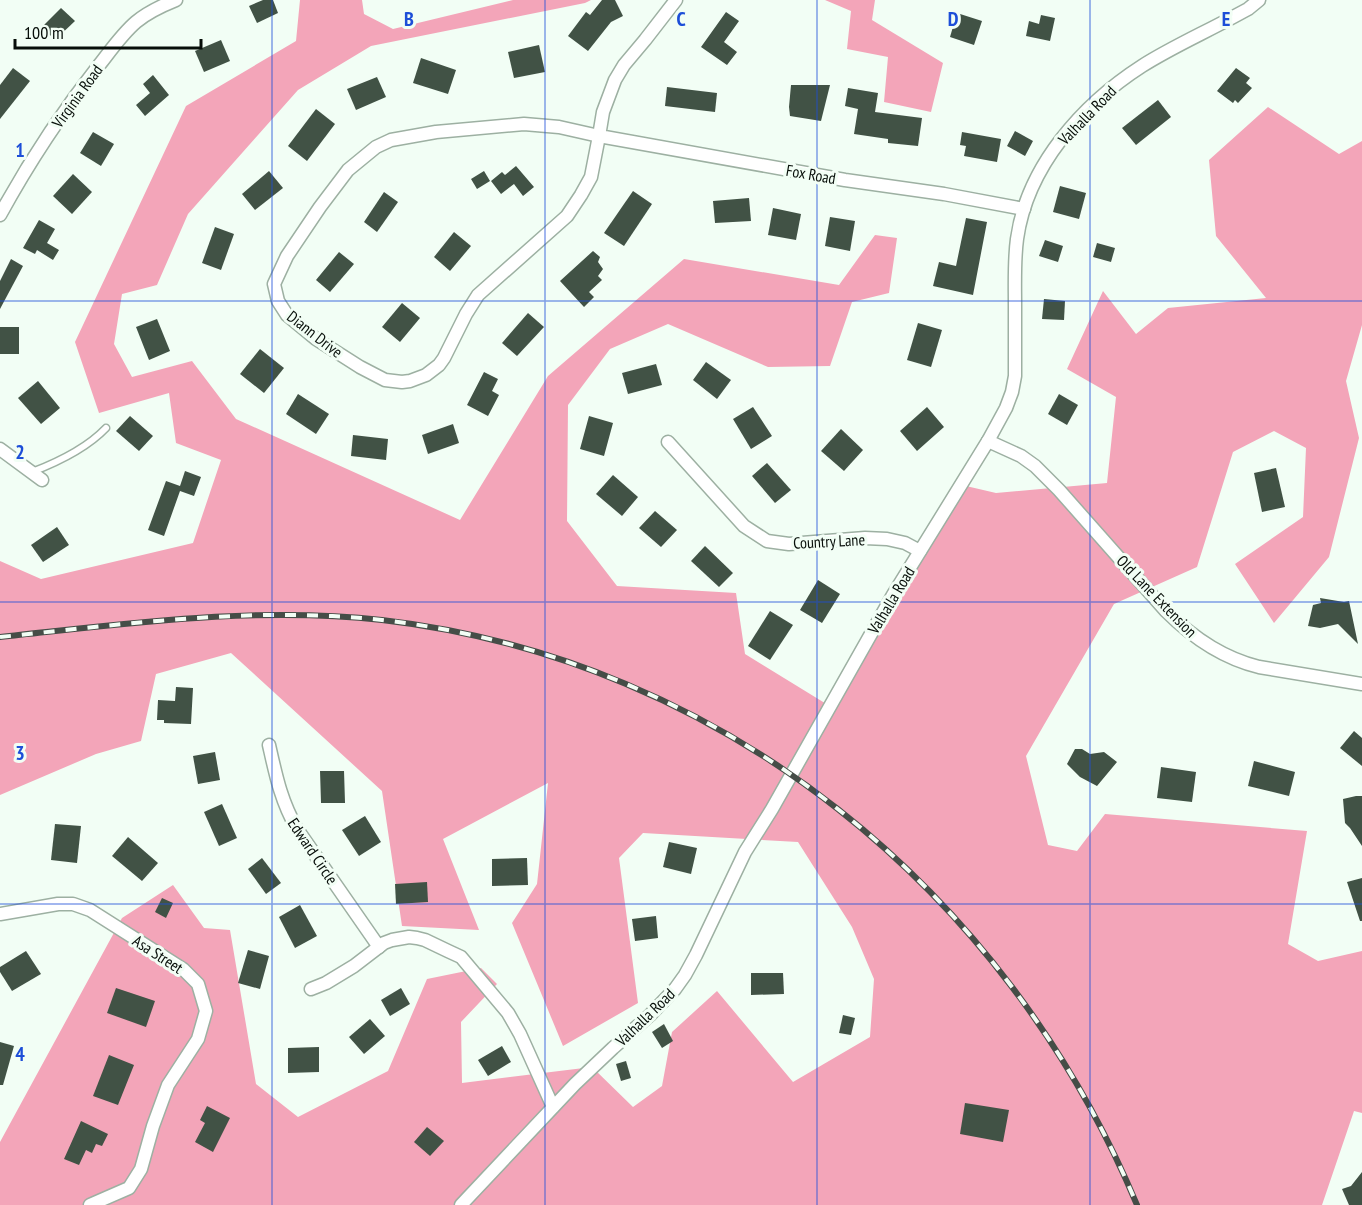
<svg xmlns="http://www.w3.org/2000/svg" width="1362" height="1205" viewBox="0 0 1362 1205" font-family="'PT Sans Narrow',sans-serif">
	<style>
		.forest { fill: #f3a5b9 }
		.building { fill: #415245 }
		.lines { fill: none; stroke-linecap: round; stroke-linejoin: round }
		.lane-casing { stroke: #9db0a2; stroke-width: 9 }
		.street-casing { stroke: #9db0a2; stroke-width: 15 }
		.lane { stroke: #fff; stroke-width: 6 }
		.street { stroke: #fff; stroke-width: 12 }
		.rail-casing { stroke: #454d47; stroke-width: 6 }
		.rail { stroke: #f2fef5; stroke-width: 4; stroke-dasharray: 11; stroke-linecap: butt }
		.grid { fill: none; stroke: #1d4ed8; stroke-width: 1.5; stroke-opacity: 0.55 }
		.labels { text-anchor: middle; stroke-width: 6; stroke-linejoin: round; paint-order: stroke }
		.street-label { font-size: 16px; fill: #070e09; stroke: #f2fef5 }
		.grid-label { font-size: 20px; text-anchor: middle; font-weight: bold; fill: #1d4ed8; stroke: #f2fef5; stroke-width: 6; stroke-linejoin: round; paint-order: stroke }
	</style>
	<rect width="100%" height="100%" fill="#f2fef5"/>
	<g class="forest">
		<polygon points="300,0 362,0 364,14 393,29 513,0 591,0 585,3 371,46 298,90 188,214 157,285 122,294 114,344 132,377 192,361 236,419 460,520 548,376 684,259 839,285 875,235 897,238 889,293 852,302 830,366 768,367 668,324 610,349 568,405 567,521 617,586 736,593 745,654 828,705 966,486 996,493 1107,483 1116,397 1067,369 1103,291 1136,334 1168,308 1266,298 1216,236 1209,160 1268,107 1339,154 1362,141 1362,325 1346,381 1359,438 1329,557 1274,623 1235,564 1303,517 1306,448 1274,431 1233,452 1197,567 1114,604 1026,756 1048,845 1077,851 1105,814 1307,831 1288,944 1318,961 1362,951 1362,1113 1354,1111 1322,1205 0,1205 0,1142 122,918 173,885 204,928 230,930 256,1084 298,1117 388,1071 427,979 481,968 497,984 461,1022 462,1083 592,1067 633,1107 662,1086 672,1032 717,991 793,1082 870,1037 874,979 852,927 798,842 643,833 619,858 638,1003 563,1046 512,923 537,884 548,783 443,839 479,930 402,926 382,791 231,653 156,674 141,741 96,754 0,795 0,561 41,579 193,543 221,460 176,443 169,393 99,413 75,342 186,106 296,41"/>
		<polygon points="825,0 875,0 872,20 943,63 931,112 884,102 888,57 847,49 851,11"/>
	</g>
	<g class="building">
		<polygon points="263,0 273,0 278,13 257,23 249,6"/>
		<polygon points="602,0 615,0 623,16 611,22 588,51 568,36 586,12 590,15"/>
		<polygon points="61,8 75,21 55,40 42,27"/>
		<polygon points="726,12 739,21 724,42 737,52 727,65 701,47"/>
		<polygon points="957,13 982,21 974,45 950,37"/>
		<polygon points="1041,15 1055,18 1050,41 1026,36 1029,21 1039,24"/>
		<polygon points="221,40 230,61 204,72 195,51"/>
		<polygon points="539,45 545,72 514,78 508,52"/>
		<polygon points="421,58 456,70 448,94 413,83"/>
		<polygon points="13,68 30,81 0,119 0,85"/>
		<polygon points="1236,68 1250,78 1246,83 1252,88 1238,103 1235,100 1233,103 1217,91"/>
		<polygon points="153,75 169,95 145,116 136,105 150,93 143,84"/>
		<polygon points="377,77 386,97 356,110 347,89"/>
		<polygon points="791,85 830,85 821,121 790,116 789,107"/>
		<polygon points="667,87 717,93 715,112 665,106"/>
		<polygon points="848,88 878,93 875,112 922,118 918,146 888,143 888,139 854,134 858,109 845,106"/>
		<polygon points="1158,100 1171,117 1136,145 1122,128"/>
		<polygon points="316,109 335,124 307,161 288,146"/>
		<polygon points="1015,131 1033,141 1025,156 1007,146"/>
		<polygon points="93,132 114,144 101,166 80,153"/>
		<polygon points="962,132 1001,139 997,162 964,156 966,146 960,145"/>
		<polygon points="516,166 534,187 523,196 514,184 501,194 491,181 502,172 505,175"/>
		<polygon points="269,171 283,188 255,210 242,194"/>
		<polygon points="484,171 490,181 477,189 471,179"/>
		<polygon points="73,174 92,192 72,214 53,196"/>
		<polygon points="1060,186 1086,193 1079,219 1053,212"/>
		<polygon points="633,191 652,204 624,246 604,233"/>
		<polygon points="384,192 398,202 377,232 364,222"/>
		<polygon points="749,198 751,221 715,223 713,201"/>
		<polygon points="773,208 801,214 796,240 768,235"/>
		<polygon points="830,217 855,221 850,251 825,246"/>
		<polygon points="966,218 987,222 973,295 933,286 939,262 956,266"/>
		<polygon points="39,220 55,229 47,243 59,250 53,260 37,250 35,254 23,248"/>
		<polygon points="215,227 234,234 221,270 202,263"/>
		<polygon points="454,232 471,246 450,271 434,257"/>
		<polygon points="1045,240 1063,246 1058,262 1039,256"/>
		<polygon points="1097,243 1115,248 1111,262 1093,257"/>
		<polygon points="593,251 600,257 598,262 603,269 598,276 602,280 589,292 594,297 584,307 560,281"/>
		<polygon points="339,252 354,264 330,292 316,280"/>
		<polygon points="11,259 23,266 0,309 0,281"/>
		<polygon points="1044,299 1065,301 1064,320 1042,319"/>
		<polygon points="402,303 420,318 400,342 382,327"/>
		<polygon points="528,313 544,327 517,356 502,343"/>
		<polygon points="157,319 170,351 149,360 136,327"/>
		<polygon points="918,323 942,330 931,367 907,360"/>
		<rect x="0" y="327" width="19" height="27"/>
		<polygon points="260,349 284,368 264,393 240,374"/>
		<polygon points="706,362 731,380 717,399 693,380"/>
		<polygon points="656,364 662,385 628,394 622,373"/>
		<polygon points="484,372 498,379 492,391 499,395 488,416 467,405"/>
		<polygon points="38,381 60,408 41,424 18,398"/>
		<polygon points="298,394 329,414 316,434 286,414"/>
		<polygon points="1059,394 1078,405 1067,425 1048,414"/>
		<polygon points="753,407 772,436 751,449 733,419"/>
		<polygon points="927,407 944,427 917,451 900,431"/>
		<polygon points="130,416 153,436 139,451 116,431"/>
		<polygon points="589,416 613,423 604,456 580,449"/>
		<polygon points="453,424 459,443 428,454 422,435"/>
		<polygon points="841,429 863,450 844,471 821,451"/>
		<polygon points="353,435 388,439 386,460 351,456"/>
		<polygon points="767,463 791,490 775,503 752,476"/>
		<polygon points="1276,468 1285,507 1262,512 1254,473"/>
		<polygon points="185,471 201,477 194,496 180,491 164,536 148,530 166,481 180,486"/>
		<polygon points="613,475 638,497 622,516 596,494"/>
		<polygon points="655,511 677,530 661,547 639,528"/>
		<polygon points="57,527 69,545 43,562 31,545"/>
		<polygon points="705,546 733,573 719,587 691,561"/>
		<polygon points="818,580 840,594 822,623 800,610"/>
		<polygon points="1320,598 1344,602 1349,601 1358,644 1338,624 1320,628 1308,626 1313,605 1321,603"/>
		<polygon points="770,611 793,625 770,660 748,646"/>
		<polygon points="176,687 193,688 191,724 164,723 164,720 157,720 158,700 175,701"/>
		<polygon points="1354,731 1362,738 1362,766 1340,748"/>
		<polygon points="1075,749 1082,749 1090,754 1104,752 1117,762 1097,786 1080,777 1067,764"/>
		<polygon points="215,752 220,780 198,784 193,756"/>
		<polygon points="1254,761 1295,772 1289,796 1248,786"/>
		<polygon points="1161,767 1196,772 1192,802 1157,798"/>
		<polygon points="320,771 344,771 345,803 321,803"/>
		<polygon points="1356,796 1362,796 1362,846 1350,828 1345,823 1343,799"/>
		<polygon points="222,804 237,838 219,846 204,812"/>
		<polygon points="365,816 381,842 359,856 342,830"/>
		<polygon points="55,824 81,826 77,863 51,860"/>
		<polygon points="128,837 158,863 142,881 112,856"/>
		<polygon points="669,842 697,848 691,874 663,867"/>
		<polygon points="262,858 281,883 266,894 248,869"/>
		<polygon points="527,858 528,885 492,886 492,859"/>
		<polygon points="1362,878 1362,921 1360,921 1347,882"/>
		<polygon points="427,882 428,902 396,904 395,884"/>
		<polygon points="162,898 173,903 166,918 155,912"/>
		<polygon points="300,905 317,936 295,948 279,917"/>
		<polygon points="656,916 658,938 635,941 632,919"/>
		<polygon points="248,950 269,956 260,989 238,983"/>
		<polygon points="26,951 41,974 12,991 0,972 0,967"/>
		<polygon points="751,973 783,973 784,994 751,995"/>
		<polygon points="116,988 155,1001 146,1027 107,1013"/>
		<polygon points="401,988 410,1004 390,1016 381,1000"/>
		<polygon points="843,1015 855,1018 851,1035 839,1033"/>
		<polygon points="370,1019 385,1036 364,1054 349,1037"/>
		<polygon points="664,1024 673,1041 662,1048 652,1032"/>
		<polygon points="0,1042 14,1046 3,1085 0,1085"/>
		<polygon points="502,1046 511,1062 488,1076 478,1060"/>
		<polygon points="319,1047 319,1072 288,1073 288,1048"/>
		<polygon points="109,1055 134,1065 118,1105 93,1096"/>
		<polygon points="626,1061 631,1078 621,1081 616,1064"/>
		<polygon points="965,1103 1009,1110 1003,1142 960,1134"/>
		<polygon points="207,1106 230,1118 213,1152 195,1142 205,1123 200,1120"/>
		<polygon points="81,1121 108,1134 102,1146 96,1144 92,1153 86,1150 79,1165 64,1159"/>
		<polygon points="427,1127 444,1141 430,1156 414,1142"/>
		<polygon points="1362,1172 1362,1205 1349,1205 1342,1189 1351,1186"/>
	</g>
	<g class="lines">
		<defs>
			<path id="lane" d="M 32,472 C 58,462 86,449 106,428"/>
			<g id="street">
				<polyline points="676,0 645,40 624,65 615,80 603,112 599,136 845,180 944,194 1024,209"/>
				<polygon points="524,124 559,127 599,136 591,177 581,195 567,216 478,295 466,314 444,358 439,365 426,375 410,381 402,382 385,380 360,367 316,339 287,315 278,301 274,284 287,256 320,207 348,170 376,147 391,140 436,132"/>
				<path d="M 0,215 C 29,162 62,112 100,64 C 111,50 122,34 136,22 C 148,12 161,6 176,0"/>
				<path d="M 988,441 L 1021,456 L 1035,466 L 1059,490 L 1166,611 C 1193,638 1222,658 1259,667 L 1362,684"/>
				<polyline points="668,442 744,526 767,541 789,544 865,538 887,539 905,543 920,551"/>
				<polyline points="0,449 42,480"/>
				<path d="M 269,745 C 276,776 281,801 297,829 L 379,947"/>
				<polyline points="0,914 58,904 73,904 90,910 183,969 198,984 206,1011 198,1039 168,1085 153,1126 141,1169 129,1188 90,1205"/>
				<polyline points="311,989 326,983 354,966 384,943 392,940 409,937 417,938 425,940 448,951 461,957 508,1013 520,1034 553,1107"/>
				<path d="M 461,1205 L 575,1084 L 613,1048 L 650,1015 L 675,989 L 685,975 L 696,955 L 745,852 L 772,809 L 893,595 L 988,441 L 1006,408 L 1012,392 L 1015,376 C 1015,353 1015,330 1015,307 C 1015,284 1014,261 1017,239 C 1027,166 1083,104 1142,66 C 1172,47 1204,33 1235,16 L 1248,9 L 1259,0"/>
			</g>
		</defs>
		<use href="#lane" class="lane-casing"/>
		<use href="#street" class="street-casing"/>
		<use href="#lane" class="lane"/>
		<use href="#street" class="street"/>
		<defs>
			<path id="rail" d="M 0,637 C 126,624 255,606 382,620 C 723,659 1006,891 1137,1205"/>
		</defs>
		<use href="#rail" class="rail-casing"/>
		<use href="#rail" class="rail"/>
	</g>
	<path class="grid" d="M 272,0 L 272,1205M 545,0 L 545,1205M 817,0 L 817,1205M 1090,0 L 1090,1205M 0,301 L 1362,301M 0,602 L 1362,602M 0,904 L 1362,904"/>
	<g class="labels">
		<g class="street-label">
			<text transform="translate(77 96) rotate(-54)" y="6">Virginia Road</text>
			<text transform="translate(1087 115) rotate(-46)" y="6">Valhalla Road</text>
			<text transform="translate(811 174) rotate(10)" y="6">Fox Road</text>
			<text transform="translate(315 334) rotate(38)" y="6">Diann Drive</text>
			<text transform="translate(829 541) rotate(-3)" y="6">Country Lane</text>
			<text transform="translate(1157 596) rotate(46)" y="6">Old Lane Extension</text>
			<text transform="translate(891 600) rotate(-59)" y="6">Valhalla Road</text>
			<text transform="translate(313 851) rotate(56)" y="6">Edward Circle</text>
			<text transform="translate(158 954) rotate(33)" y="6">Asa Street</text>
			<text transform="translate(645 1017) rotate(-44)" y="6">Valhalla Road</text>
		</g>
	</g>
	<g class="grid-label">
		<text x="409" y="26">B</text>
		<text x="681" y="26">C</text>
		<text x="953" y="26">D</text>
		<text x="1226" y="26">E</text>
		<text x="20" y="157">1</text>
		<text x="20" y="459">2</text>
		<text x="20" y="760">3</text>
		<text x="20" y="1061">4</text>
	</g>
	<path d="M15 39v9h186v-9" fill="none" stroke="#070e09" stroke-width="3"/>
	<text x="24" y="39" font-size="18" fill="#070e09" stroke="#f2fef5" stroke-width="4.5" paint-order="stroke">100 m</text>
</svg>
